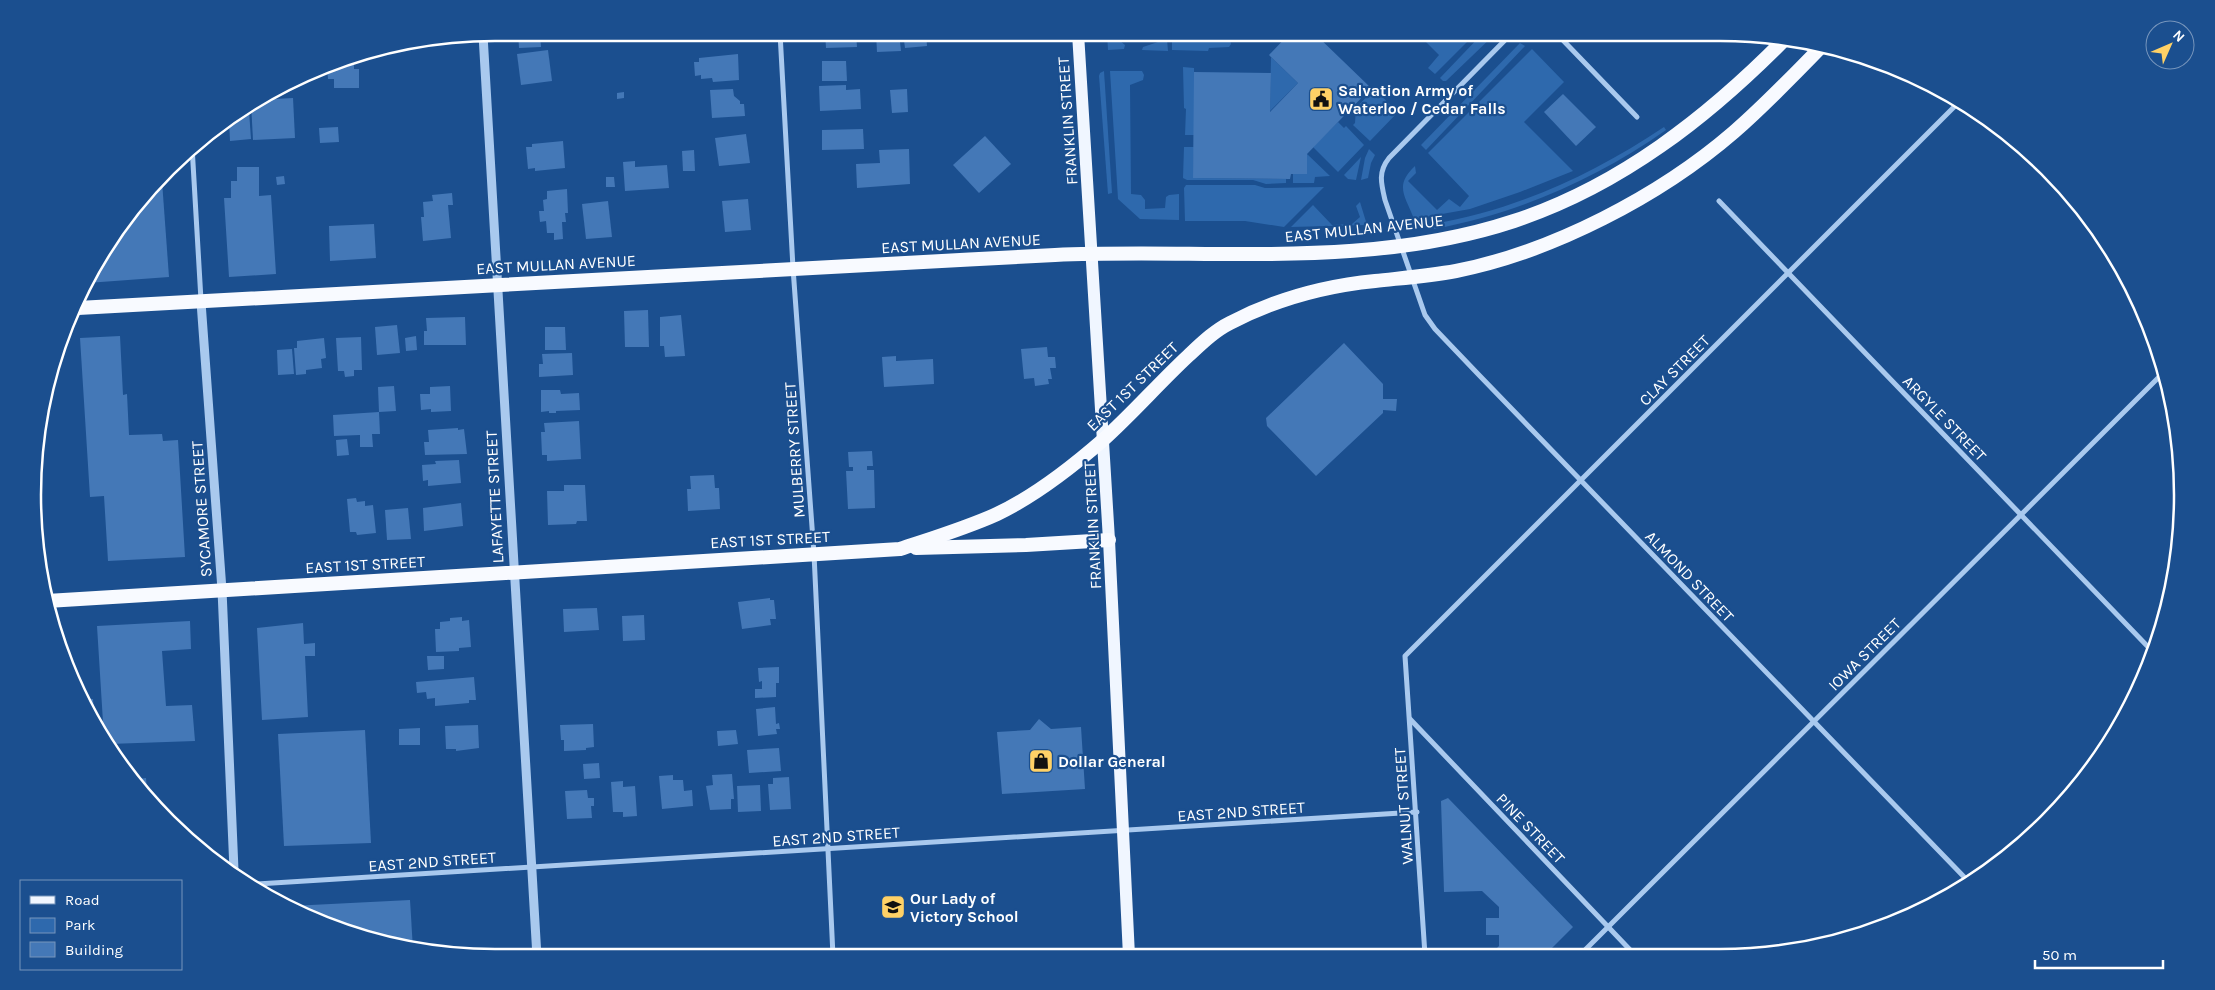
<svg xmlns="http://www.w3.org/2000/svg" width="2215" height="990" viewBox="0 0 2215 990" font-family="Karla,sans-serif">
	<style>
		.green { fill: #2e69ad }
		.building { fill: #4478b7 }
		.lines { fill: none; stroke-linecap: round; stroke-linejoin: round }
		.minor { stroke: #a9c9ee; stroke-width: 5 }
		.tertiary { stroke: #a9c9ee; stroke-width: 9 }
		.primary { stroke: #f0f6ff; stroke-width: 12 }
		.trunk { stroke: #f8faff; stroke-width: 14 }
		.labels { text-anchor: middle; stroke-width: 4.5; stroke-linejoin: round; paint-order: stroke }
		.poi-label { font-size: 16px; font-weight: bold; fill: #fff; stroke: #1b4f8f; text-anchor: start }
		.street-label { font-size: 16px; fill: #fff; stroke: #1b4f8f }
		.rim { fill: none; stroke: #fff; stroke-width: 2.5 }
	</style>
	<rect width="100%" height="100%" fill="#1b4f8f"/>
	<g class="green">
		<polygon points="1107,33 1114,33 1114,36 1125,45 1124,49 1108,50"/>
		<polygon points="1187,33 1229,33 1231,44 1229,47 1209,48 1208,51 1172,50 1172,37"/>
		<polygon points="1421,33 1461,33 1469,40 1435,74 1428,68 1439,55 1419,35"/>
		<polygon points="1483,33 1496,33 1446,81 1443,81 1440,78"/>
		<polygon points="1167,39 1168,51 1142,50 1143,47"/>
		<polygon points="1520,43 1525,46 1426,150 1421,145"/>
		<path d="M 1532,49 L 1564,82 L 1524,122 L 1573,171 L 1520,192 L 1470,209 L 1414,219 C 1405,195 1394,186 1415,166 L 1416,173 L 1408,181 L 1437,210 L 1449,199 L 1460,207 L 1469,196 L 1428,153 Z"/>
		<polygon points="1271,57 1298,83 1270,111"/>
		<polygon points="1183,67 1194,68 1194,135 1185,135 1186,109 1184,108"/>
		<polygon points="1104,71 1112,193 1108,194 1099,76 1100,73"/>
		<polygon points="1110,71 1142,71 1144,75 1143,80 1130,85 1131,194 1141,195 1145,200 1145,209 1165,208 1166,197 1169,195 1179,194 1179,220 1140,219 1118,199"/>
		<polygon points="1374,89 1398,112 1370,141 1353,125 1355,123 1356,108"/>
		<polygon points="1338,122 1344,128 1346,126 1364,145 1338,172 1313,147"/>
		<path d="M 1664,127 L 1666,130 C 1596,179 1519,213 1434,229 L 1433,224 C 1516,210 1594,174 1664,127 Z"/>
		<polygon points="1184,147 1194,147 1193,178 1286,179 1286,183 1266,184 1253,180 1187,180 1183,178"/>
		<polygon points="1369,149 1375,155 1371,163 1368,178 1361,180 1365,158"/>
		<polygon points="1307,154 1330,176 1315,177 1314,183 1293,183 1293,174"/>
		<polygon points="1361,157 1356,180 1348,179 1344,175"/>
		<polygon points="1186,185 1255,185 1265,188 1324,187 1284,227 1245,221 1185,221 1184,188"/>
		<polygon points="1360,202 1367,225 1291,227 1313,205 1332,225 1352,224 1360,217 1356,206"/>
	</g>
	<g class="building">
		<polygon points="518,33 540,33 541,47 519,48"/>
		<polygon points="825,33 856,33 857,47 826,48"/>
		<polygon points="876,33 899,33 901,51 877,52"/>
		<polygon points="903,33 926,33 927,46 905,48"/>
		<polygon points="956,33 990,33 991,36 956,38"/>
		<polygon points="1290,33 1314,33 1371,88 1307,154 1307,174 1291,174 1290,179 1193,178 1194,72 1271,73 1270,112 1298,83 1269,55"/>
		<polygon points="548,50 552,81 521,85 517,54"/>
		<polygon points="738,54 739,80 713,82 712,78 701,79 701,75 695,76 694,62 699,62 699,58"/>
		<polygon points="348,57 348,65 354,65 354,69 359,69 359,88 334,88 334,79 328,79 327,66 334,66 334,63"/>
		<polygon points="822,61 846,61 847,81 822,81"/>
		<polygon points="846,85 846,90 860,89 861,109 820,111 819,86"/>
		<polygon points="733,89 734,96 740,101 740,104 744,104 745,116 712,118 710,90"/>
		<polygon points="907,89 908,112 892,113 890,90"/>
		<polygon points="624,92 624,98 617,99 617,93"/>
		<polygon points="1563,94 1596,127 1576,146 1544,112"/>
		<polygon points="293,98 295,138 253,140 251,103 256,100"/>
		<polygon points="249,111 251,139 230,141 229,120 240,112"/>
		<polygon points="338,127 339,142 320,143 319,128"/>
		<polygon points="863,129 864,149 822,150 822,130"/>
		<polygon points="746,134 750,163 719,166 715,138"/>
		<polygon points="985,136 1011,164 979,193 953,165"/>
		<polygon points="563,141 565,168 535,171 535,168 528,169 526,147 532,147 532,144"/>
		<polygon points="909,149 910,184 857,188 856,164 880,163 879,150"/>
		<polygon points="694,150 695,171 683,171 682,151"/>
		<polygon points="635,161 635,167 667,165 669,188 625,191 623,162"/>
		<polygon points="237,167 259,167 259,196 271,195 276,274 229,277 224,198 231,198 231,181 237,181"/>
		<polygon points="284,176 285,184 277,185 276,177"/>
		<polygon points="606,177 614,177 615,187 606,187"/>
		<polygon points="162,181 169,277 87,283 94,264"/>
		<polygon points="567,189 568,213 565,213 566,222 562,222 563,239 554,240 554,233 547,233 546,221 540,222 539,211 544,211 543,200 547,199 547,191"/>
		<polygon points="452,193 453,205 448,205 451,238 423,241 421,217 424,217 423,202 433,201 432,195"/>
		<polygon points="748,199 751,230 725,232 722,201"/>
		<polygon points="608,201 612,237 586,239 582,204"/>
		<polygon points="374,224 376,258 330,261 329,226"/>
		<polygon points="648,310 649,347 625,347 624,311"/>
		<polygon points="681,315 685,356 665,357 664,346 660,346 660,317"/>
		<polygon points="465,317 466,345 424,345 424,331 427,331 426,318"/>
		<polygon points="397,325 400,353 377,355 375,327"/>
		<polygon points="545,327 565,327 566,350 545,350"/>
		<polygon points="120,336 123,395 127,394 129,435 162,434 163,441 178,440 185,557 108,561 104,496 90,497 80,338"/>
		<polygon points="416,336 417,350 406,351 405,338"/>
		<polygon points="361,337 362,370 354,370 354,376 345,377 344,371 338,371 336,338"/>
		<polygon points="324,338 326,358 321,359 322,368 306,370 306,374 296,375 294,348 297,348 297,341"/>
		<polygon points="1344,343 1383,384 1383,399 1397,399 1396,411 1383,410 1383,413 1316,476 1267,426 1266,418"/>
		<polygon points="1047,347 1048,357 1055,357 1056,368 1050,368 1052,379 1048,379 1049,384 1035,386 1034,378 1024,379 1021,349"/>
		<polygon points="292,349 294,374 278,375 277,350"/>
		<polygon points="572,353 573,375 539,377 539,364 543,364 542,354"/>
		<polygon points="896,356 896,361 933,359 934,384 884,387 882,357"/>
		<polygon points="394,386 396,411 379,412 378,387"/>
		<polygon points="450,386 451,411 431,412 431,409 421,410 420,394 430,394 430,387"/>
		<polygon points="541,390 560,390 561,394 579,393 580,410 556,411 556,413 549,413 549,411 541,412"/>
		<polygon points="379,412 380,434 372,434 373,447 360,447 360,435 334,436 333,415"/>
		<polygon points="579,421 581,459 547,461 547,455 542,455 541,432 545,432 544,423"/>
		<polygon points="458,428 458,430 464,429 467,454 425,455 424,442 429,442 428,430"/>
		<polygon points="347,439 349,455 337,456 336,440"/>
		<polygon points="872,451 873,466 867,466 867,470 874,470 875,508 848,509 846,471 853,471 853,467 849,467 848,452"/>
		<polygon points="459,460 461,483 428,486 428,480 423,481 422,465 436,464 435,461"/>
		<polygon points="714,475 715,488 719,488 720,509 688,511 687,489 691,489 690,476"/>
		<polygon points="564,485 585,485 587,521 577,521 576,524 548,525 547,491 564,491"/>
		<polygon points="356,498 357,502 365,501 365,506 373,505 376,533 357,535 356,532 350,532 347,499"/>
		<polygon points="461,503 463,526 424,531 423,508"/>
		<polygon points="408,508 411,539 387,540 385,510"/>
		<polygon points="770,598 770,600 774,600 776,619 770,619 771,625 742,629 738,602"/>
		<polygon points="597,608 599,630 564,632 563,609"/>
		<polygon points="644,615 645,640 623,641 622,616"/>
		<polygon points="462,617 462,621 469,620 471,647 459,648 459,651 436,652 435,629 440,629 440,622 450,621 450,618"/>
		<polygon points="190,621 191,649 162,651 166,706 192,705 195,741 109,744 104,738 97,626"/>
		<polygon points="303,623 304,644 315,643 315,656 305,656 308,717 262,720 257,628"/>
		<polygon points="427,656 444,656 444,669 428,670"/>
		<polygon points="779,667 779,683 776,683 776,697 755,698 755,689 762,689 762,681 759,682 758,668"/>
		<polygon points="474,677 476,700 469,700 469,703 435,706 435,698 427,699 426,692 417,693 416,682"/>
		<polygon points="84,699 93,699 95,725 94,726"/>
		<polygon points="775,707 776,724 779,723 780,729 776,729 777,734 758,736 756,709"/>
		<polygon points="1039,719 1051,729 1081,727 1085,789 1002,794 997,732 1030,730"/>
		<polygon points="593,724 594,747 586,748 586,750 564,751 564,740 561,740 560,725"/>
		<polygon points="478,725 479,748 456,751 456,749 446,749 445,726"/>
		<polygon points="420,728 420,745 399,745 399,729"/>
		<polygon points="365,730 371,843 284,846 278,734"/>
		<polygon points="736,730 738,744 718,746 717,731"/>
		<polygon points="779,748 781,771 749,773 747,750"/>
		<polygon points="599,763 600,778 584,779 583,764"/>
		<polygon points="732,774 734,799 731,799 731,809 710,810 706,786 713,785 712,775"/>
		<polygon points="673,775 673,780 683,780 684,791 692,790 693,806 662,809 659,776"/>
		<polygon points="789,777 791,809 770,810 768,784 773,784 773,778"/>
		<polygon points="146,778 147,790 138,779"/>
		<polygon points="623,781 623,787 635,786 637,816 623,817 623,812 613,812 611,782"/>
		<polygon points="760,785 761,811 738,812 737,786"/>
		<polygon points="587,790 588,798 594,798 594,806 591,806 592,818 567,819 565,791"/>
		<polygon points="1448,798 1573,927 1546,954 1491,954 1499,946 1499,935 1486,935 1486,918 1499,918 1499,907 1482,891 1444,892 1441,801"/>
		<polygon points="410,900 413,949 318,922 291,906"/>
		<polygon points="599,950 600,954 609,954 609,957 572,957 571,952"/>
	</g>
	<g class="lines">
		<g class="minor">
			<polyline points="780,33 793,268 814,554 833,956"/>
			<path d="M 1512,33 L 1389,158 C 1378,172 1381,183 1385,200 L 1425,315 L 1435,329 L 1478,374 L 1968,881"/>
			<polyline points="1556,33 1637,117"/>
			<polyline points="192,146 201,300"/>
			<polyline points="1719,201 2153,652"/>
			<polyline points="1410,719 1634,954"/>
			<polyline points="257,884 1417,812"/>
			<polyline points="1581,954 2164,372"/>
			<polyline points="1425,955 1405,656 1960,101"/>
		</g>
		<g class="tertiary">
			<polyline points="483,35 537,957"/>
			<polyline points="201,302 222,590 234,870"/>
		</g>
		<polyline class="primary" points="1078,33 1109,540 1129,956"/>
		<g class="trunk">
			<path d="M 78,308 C 403,291 729,272 1055,255 C 1208,248 1366,270 1514,221 C 1620,186 1708,117 1785,39"/>
			<polyline points="916,548 1026,545 1109,540"/>
			<path d="M 47,601 L 900,549 C 933,538 966,528 997,514 C 1035,496 1072,467 1103,440 C 1133,413 1159,383 1188,356 C 1201,344 1214,331 1230,323 C 1276,299 1324,286 1375,281 C 1402,278 1429,276 1456,271 C 1552,252 1660,196 1734,132 C 1765,105 1794,75 1823,45"/>
		</g>
	</g>
	<defs>
		<symbol id="civic-square" viewBox="-11 -11 22 22"><rect x="-9" y="-9" width="18" height="18" rx="4" fill="#ffd166" stroke="#1b4f8f"/><path d="M-.6-6.5H3V-4.5H.6V-3L4-1V1h2V6H-6V1h2V-1L-.6-3ZM-1.2 2.5V6h2.4V2.5Z" fill="#111"/></symbol>
		<symbol id="shop-square" viewBox="-11 -11 22 22"><rect x="-9" y="-9" width="18" height="18" rx="4" fill="#ffd166" stroke="#1b4f8f"/><path d="M-5-2.5h2.3a2.7 3.5 0 0 1 5.4 0H5L5.5 6h-11ZM-1.5-2.5h3a1.5 2.3 0 0 0-3 0Z" fill="#111"/></symbol>
		<symbol id="school-square" viewBox="-11 -11 22 22"><rect x="-9" y="-9" width="18" height="18" rx="4" fill="#ffd166" stroke="#1b4f8f"/><path d="M0-5L7-2L0 1L-7-2ZM-4 1L0 2.5L4 1V4Q0 6-4 4Z" fill="#111"/></symbol>
	</defs>
	<g fill-rule="evenodd">
		<use href="#civic-square" x="1307" y="85" width="28" height="28"/>
		<use href="#shop-square" x="1027" y="747" width="28" height="28"/>
		<use href="#school-square" x="879" y="893" width="28" height="28"/>
	</g>
	<g class="labels">
		<g class="poi-label">
			<text x="1338" y="96">Salvation Army of<tspan x="1338" dy="18">Waterloo / Cedar Falls</tspan></text>
			<text x="1058" y="767">Dollar General</text>
			<text x="910" y="904">Our Lady of<tspan x="910" dy="18">Victory School</tspan></text>
		</g>
		<g class="street-label">
			<text transform="translate(1067 121) rotate(-94)" y="6">FRANKLIN STREET</text>
			<text transform="translate(1364 228) rotate(-6)" y="6">EAST MULLAN AVENUE</text>
			<text transform="translate(961 243) rotate(-3)" y="6">EAST MULLAN AVENUE</text>
			<text transform="translate(556 264) rotate(-3)" y="6">EAST MULLAN AVENUE</text>
			<text transform="translate(1674 370) rotate(-45)" y="6">CLAY STREET</text>
			<text transform="translate(1132 386) rotate(-44)" y="6">EAST 1ST STREET</text>
			<text transform="translate(1945 418) rotate(46)" y="6">ARGYLE STREET</text>
			<text transform="translate(794 450) rotate(-94)" y="6">MULBERRY STREET</text>
			<text transform="translate(494 497) rotate(-93)" y="6">LAFAYETTE STREET</text>
			<text transform="translate(201 509) rotate(-94)" y="6">SYCAMORE STREET</text>
			<text transform="translate(1092 525) rotate(-93)" y="6">FRANKLIN STREET</text>
			<text transform="translate(770 539) rotate(-3)" y="6">EAST 1ST STREET</text>
			<text transform="translate(365 564) rotate(-3)" y="6">EAST 1ST STREET</text>
			<text transform="translate(1690 576) rotate(46)" y="6">ALMOND STREET</text>
			<text transform="translate(1864 654) rotate(-45)" y="6">IOWA STREET</text>
			<text transform="translate(1403 806) rotate(-94)" y="6">WALNUT STREET</text>
			<text transform="translate(1241 811) rotate(-4)" y="6">EAST 2ND STREET</text>
			<text transform="translate(1531 828) rotate(46)" y="6">PINE STREET</text>
			<text transform="translate(836 836) rotate(-4)" y="6">EAST 2ND STREET</text>
			<text transform="translate(432 861) rotate(-4)" y="6">EAST 2ND STREET</text>
		</g>
	</g>
	<path d="M0 0H2215V990H0ZM495 41H1720A454 454 0 0 1 2174 495V495A454 454 0 0 1 1720 949H495A454 454 0 0 1 41 495V495A454 454 0 0 1 495 41Z" fill="#1b4f8f" fill-rule="evenodd"/>
	<path class="rim" d="M495 41H1720A454 454 0 0 1 2174 495V495A454 454 0 0 1 1720 949H495A454 454 0 0 1 41 495V495A454 454 0 0 1 495 41Z"/>
	<rect x="20" y="880" width="162" height="90" fill="#1b4f8f" stroke="#7695bc"/>
	<rect x="30" y="896" width="25" height="8" fill="#f0f6ff" stroke="#7695bc"/>
	<text x="65" y="905" font-size="15" fill="#ffffff">Road</text>
	<rect x="30" y="918" width="25" height="15" fill="#2e69ad" stroke="#7695bc"/>
	<text x="65" y="930" font-size="15" fill="#ffffff">Park</text>
	<rect x="30" y="942" width="25" height="15" fill="#4478b7" stroke="#7695bc"/>
	<text x="65" y="955" font-size="15" fill="#ffffff">Building</text>
	<g transform="translate(2170 45) rotate(45)"><circle r="24" fill="#1b4f8f" stroke="#7695bc"/>
	<path d="M0-4L9 19L0 12L-9 19Z" fill="#ffd166"/>
	<text y="-8" font-size="14" font-weight="bold" text-anchor="middle" fill="#ffffff">N</text>
	</g>
	<path d="M2035 960v8h128v-8" fill="none" stroke="#ffffff" stroke-width="2.5"/>
	<text x="2042" y="960" font-size="15" fill="#ffffff" stroke="#1b4f8f" stroke-width="4" paint-order="stroke">50 m</text>
</svg>
